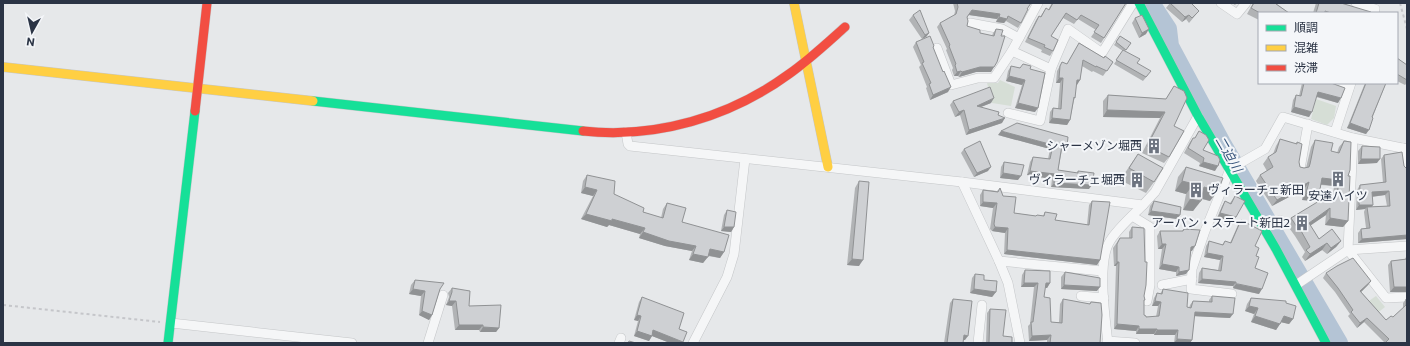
<svg xmlns="http://www.w3.org/2000/svg" width="1410" height="346" viewBox="0 0 1410 346" font-family="Commissioner,'Noto Sans JP',sans-serif">
	<style>
		.park { fill: #d6ded6 }
		.lines { fill: none; stroke-linecap: round; stroke-linejoin: round }
		.river { stroke: #b4c4d5; stroke-width: 18 }
		.street-casing { stroke: #c4c6c8; stroke-width: 10 }
		.fast-casing { stroke: #c4c6c8; stroke-width: 10 }
		.slow-casing { stroke: #c4c6c8; stroke-width: 10 }
		.jam-casing { stroke: #c4c6c8; stroke-width: 10 }
		.path { stroke: #c5c6ca; stroke-width: 2; stroke-dasharray: 3 3; stroke-linecap: butt }
		.street { stroke: #f5f6f7; stroke-width: 9 }
		.fast { stroke: #16e098; stroke-width: 9 }
		.slow { stroke: #ffcf43; stroke-width: 9 }
		.jam { stroke: #f24e42; stroke-width: 9 }
		.wall { fill: #b1b3b5; fill-rule: evenodd }
		.shaded-wall { fill: #909294 }
		.building { fill: #ced0d3; stroke: #909294 }
		.labels { text-anchor: middle; stroke-width: 4; stroke-linejoin: round; paint-order: stroke }
		.poi-label { font-size: 12px; fill: #2b3445; stroke: #f4f6f9; text-anchor: end }
		.water-label { font-size: 13px; font-style: italic; fill: #34527a; stroke: #f4f6f9 }
	</style>
	<rect width="100%" height="100%" fill="#e6e8ea"/>
	<g class="park">
		<polygon points="1000,80 1015,87 1011,106 992,103 987,83 998,83"/>
		<polygon points="1316,99 1336,106 1334,118 1327,125 1311,119"/>
		<polygon points="1376,296 1385,307 1375,315 1366,303"/>
	</g>
	<g class="lines">
		<polyline class="river" points="1151,3 1168,29 1170,46 1222,143 1339,343"/>
		<defs>
			<g id="street">
				<polyline points="1221,3 1237,14 1246,3"/>
				<polyline points="1356,3 1375,9 1374,13"/>
				<polyline points="970,23 1002,29 1019,38"/>
				<polyline points="937,48 951,85 978,78 994,78 1012,51 1038,3"/>
				<polyline points="1012,51 1051,69"/>
				<polyline points="1332,83 1349,88"/>
				<polyline points="1008,113 1040,121 1051,69 1068,29 1102,53 1133,3"/>
				<polyline points="626,132 628,144 630,146 962,182 1143,205 1155,192 1198,116"/>
				<polyline points="1335,132 1351,83"/>
				<polyline points="1353,138 1348,250 1386,298 1407,297"/>
				<polyline points="1403,148 1407,169"/>
				<polyline points="1300,169 1308,124"/>
				<polyline points="962,182 999,261 1008,283 1020,343"/>
				<polyline points="1132,216 1150,227 1150,285 1147,301"/>
				<polyline points="1264,229 1280,220"/>
				<polyline points="999,261 1102,271"/>
				<polyline points="1162,285 1192,279"/>
				<polyline points="1296,285 1348,250 1407,246"/>
				<polyline points="1232,294 1191,289 1192,269 1205,231 1230,169 1265,149 1283,117 1353,138 1407,149"/>
				<polyline points="1081,296 1104,298"/>
				<polyline points="171,323 352,343"/>
				<polyline points="1107,341 1135,343"/>
				<polyline points="428,343 443,295"/>
				<polyline points="619,343 621,338"/>
				<polyline points="693,343 727,277 734,254 745,159"/>
				<polyline points="978,343 982,305"/>
				<path d="M 1108,343 C 1105,318 1097,261 1110,241 C 1117,229 1133,215 1143,205"/>
			</g>
			<g id="fast">
				<polyline points="1139,3 1198,116 1276,249 1326,343"/>
				<polyline points="313,101 583,131"/>
				<polyline points="168,343 195,111"/>
			</g>
			<g id="slow">
				<polyline points="794,3 828,167"/>
				<polyline points="3,67 313,101"/>
			</g>
			<g id="jam">
				<polyline points="195,111 207,3"/>
				<path d="M 583,131 C 656,139 730,117 789,74 C 809,60 827,43 845,27"/>
			</g>
		</defs>
		<use href="#street" class="street-casing"/>
		<use href="#fast" class="fast-casing"/>
		<use href="#slow" class="slow-casing"/>
		<use href="#jam" class="jam-casing"/>
		<g class="path">
			<polyline points="1400,3 1407,29"/>
			<polyline points="3,305 160,322"/>
		</g>
		<use href="#street" class="street"/>
		<use href="#fast" class="fast"/>
		<use href="#slow" class="slow"/>
		<use href="#jam" class="jam"/>
	</g>
	<g class="wall">
		<polygon points="953,3 1031,3 1027,9 1021,23 1018,28 1006,21 1004,23 996,22 997,19 969,15 967,17 967,26 980,33 992,36 993,33 996,29 1001,36 991,72 976,72 959,77 958,76 954,76 952,70 953,68 946,50 947,49 937,27 940,23 954,16 955,11"/>
		<polygon points="1052,3 1126,3 1101,43 1091,37 1096,30 1078,19 1074,24 1063,18 1051,36 1053,51 1050,56 1041,52 1042,50 1025,42 1036,20 1039,16 1040,17 1046,8 1048,10"/>
		<polygon points="1170,3 1199,11 1189,23 1186,19 1182,22 1166,8"/>
		<polygon points="1232,3 1237,3 1235,5"/>
		<polygon points="1253,3 1278,3 1277,4 1289,13 1259,13 1259,20 1247,14"/>
		<polygon points="1316,3 1341,3 1371,13 1313,13"/>
		<polygon points="913,15 929,33 926,37 922,39 909,20"/>
		<polygon points="1135,18 1146,34 1139,38 1132,23"/>
		<polygon points="1120,36 1131,43 1125,51 1148,75 1143,81 1114,64 1123,51 1114,45"/>
		<polygon points="916,42 934,46 933,48 948,92 930,100 926,88 927,87 919,67 921,65 913,47"/>
		<polygon points="1079,43 1104,58 1113,62 1103,76 1093,71 1092,72 1082,66 1080,80 1076,85 1075,98 1074,100 1070,120 1067,125 1049,123 1050,112 1053,108 1058,108 1060,83 1056,83 1057,71 1062,62 1067,64"/>
		<polygon points="1397,58 1407,65 1407,83 1405,85 1397,81"/>
		<polygon points="1011,66 1020,68 1030,69 1035,112 1015,108 1022,85 1006,81 1008,71"/>
		<polygon points="1302,83 1331,83 1338,103 1316,97 1309,117 1291,112 1293,100 1296,95 1299,96"/>
		<polygon points="1365,83 1386,83 1366,134 1347,128"/>
		<polygon points="1174,86 1169,157 1164,163 1142,153 1160,118 1103,117 1103,101 1108,95 1166,99"/>
		<polygon points="953,101 991,103 981,107 998,115 1002,123 966,135 960,115 955,117 950,105"/>
		<polygon points="1199,131 1203,150 1215,171 1199,166 1200,163 1184,153 1190,142 1193,138 1195,138"/>
		<polygon points="998,135 1067,146 1064,150 1062,150 1058,170 1077,173 1078,171 1089,189 1051,187 1052,179 1027,175 1030,162 1033,157 1048,159 1050,149"/>
		<polygon points="1280,139 1296,144 1297,142 1299,162 1300,167 1304,168 1306,168 1311,147 1315,140 1331,151 1337,153 1339,147 1344,141 1348,176 1348,221 1343,227 1325,225 1326,215 1310,225 1319,239 1341,241 1336,247 1327,254 1322,250 1305,261 1302,257 1305,252 1295,236 1287,225 1291,218 1333,195 1334,186 1321,185 1319,195 1314,201 1302,200 1304,189 1272,206 1256,181 1260,175 1267,171 1263,164 1268,157 1273,154 1276,146"/>
		<polygon points="1362,146 1377,163 1358,164 1358,151"/>
		<polygon points="964,149 988,171 974,177 961,153"/>
		<polygon points="1138,154 1154,182 1146,193 1120,180"/>
		<path d="M 1384,155 L 1404,166 L 1407,169 L 1407,239 L 1358,243 L 1358,233 L 1361,229 L 1366,228 L 1364,212 L 1365,209 L 1356,210 L 1357,190 L 1360,185 L 1383,183 L 1381,159 ZM 1385,195 L 1387,206 L 1371,207 L 1372,197 Z"/>
		<polygon points="1004,162 1018,180 1000,178 1001,167"/>
		<polygon points="1186,167 1210,201 1201,199 1193,211 1183,210 1186,194 1175,191 1178,177"/>
		<polygon points="587,175 614,194 643,212 661,218 663,209 667,203 682,222 724,252 720,258 708,256 703,263 689,260 692,251 665,246 639,238 640,234 609,225 607,227 581,219 593,196 581,193 583,181"/>
		<polygon points="859,181 859,266 847,265 855,188"/>
		<polygon points="1000,188 1003,196 1014,213 1036,216 1037,215 1043,216 1045,212 1055,220 1087,225 1089,205 1092,201 1100,260 1097,265 1004,254 1005,233 992,231 990,229 993,208 980,206 980,195 983,190 997,191"/>
		<polygon points="1235,196 1233,221 1217,218 1222,206 1225,201 1230,203"/>
		<polygon points="1154,201 1177,219 1148,215 1150,206"/>
		<polygon points="727,210 734,227 731,232 721,231 724,215"/>
		<polygon points="1241,220 1255,246 1256,256 1255,268 1259,294 1235,289 1233,288 1233,286 1198,283 1199,273 1202,268 1218,270 1220,260 1204,257 1206,246 1209,241 1222,245 1225,241 1230,243 1238,225"/>
		<polygon points="1132,227 1144,296 1144,315 1146,317 1156,317 1158,306 1152,306 1154,298 1157,293 1160,294 1163,289 1187,307 1189,308 1190,305 1193,301 1209,302 1209,300 1212,296 1230,318 1194,316 1192,340 1190,343 1174,343 1175,335 1154,335 1154,334 1136,334 1136,331 1114,329 1116,266 1114,266 1113,248 1120,238 1129,238 1129,232"/>
		<polygon points="1184,229 1192,251 1191,251 1186,274 1176,276 1176,272 1159,269 1162,249 1158,249 1157,236 1160,231 1182,231"/>
		<polygon points="1407,255 1407,292 1390,292 1388,265 1391,261 1405,259"/>
		<polygon points="1025,270 1050,283 1047,288 1045,288 1044,297 1051,322 1059,322 1060,304 1063,299 1089,304 1091,302 1100,343 1047,343 1047,340 1029,341 1028,326 1030,324 1034,287 1021,287 1022,275"/>
		<polygon points="1065,272 1097,291 1061,289 1061,277"/>
		<polygon points="1326,273 1371,281 1368,285 1361,292 1386,320 1393,317 1403,308 1403,303 1406,299 1407,343 1385,343 1364,322 1357,328 1348,316 1350,314 1335,292 1323,278"/>
		<polygon points="975,274 996,292 992,297 970,293 972,278"/>
		<polygon points="415,280 440,289 432,315 429,320 419,315 421,296 409,294 411,285"/>
		<polygon points="452,288 469,306 499,328 496,332 480,332 479,330 455,330 452,306 446,305 449,297 448,293"/>
		<polygon points="642,297 679,329 683,342 683,343 670,343 652,336 649,341 634,336 638,321 634,320 639,302"/>
		<polygon points="1251,298 1286,303 1293,319 1289,324 1281,322 1276,330 1251,322 1254,314 1245,311 1247,304"/>
		<polygon points="953,299 965,340 963,340 963,343 944,343 950,303"/>
		<polygon points="990,309 1003,336 1012,343 986,343 987,313"/>
	</g>
	<g class="shaded-wall">
		<polygon points="972,10 1000,14 997,19 969,15"/>
		<polygon points="1189,15 1186,19 1182,22 1185,17"/>
		<polygon points="999,17 1007,19 1004,23 996,22"/>
		<polygon points="1149,29 1146,34 1139,38 1142,33"/>
		<polygon points="929,33 926,37 922,39 925,35"/>
		<polygon points="980,67 994,67 991,72 976,72 959,77 962,72"/>
		<polygon points="961,71 958,76 954,76 957,72"/>
		<polygon points="1009,76 1025,80 1022,85 1006,81"/>
		<polygon points="1059,78 1063,78 1060,83 1056,83"/>
		<polygon points="1077,80 1080,80 1077,85 1074,84"/>
		<polygon points="951,87 948,92 930,100 933,95"/>
		<polygon points="1318,92 1341,98 1338,103 1315,96"/>
		<polygon points="994,98 991,103 973,110 977,106"/>
		<polygon points="1018,103 1038,108 1035,112 1015,108"/>
		<polygon points="1294,107 1312,112 1309,117 1291,112"/>
		<polygon points="964,110 960,115 955,117 959,112"/>
		<polygon points="1107,110 1165,112 1160,118 1103,117"/>
		<polygon points="1005,118 1002,123 966,135 969,130"/>
		<polygon points="1052,118 1070,120 1067,125 1049,123"/>
		<polygon points="1350,123 1369,130 1366,134 1347,128"/>
		<polygon points="1001,131 1053,145 1050,149 998,135"/>
		<polygon points="1062,145 1067,146 1064,150 1059,150"/>
		<polygon points="1361,159 1380,159 1377,163 1358,164"/>
		<polygon points="1203,162 1218,166 1215,171 1199,166"/>
		<polygon points="991,167 988,171 974,177 977,173"/>
		<polygon points="1030,171 1055,174 1052,179 1027,175"/>
		<polygon points="1003,173 1021,176 1018,180 1000,178"/>
		<polygon points="1322,178 1339,180 1334,186 1318,184"/>
		<polygon points="1182,181 1194,184 1186,194 1175,191"/>
		<polygon points="1309,182 1304,189 1272,206 1277,200"/>
		<polygon points="1054,183 1092,185 1089,189 1051,187"/>
		<polygon points="585,187 597,190 593,196 581,193"/>
		<polygon points="1204,187 1218,191 1210,201 1197,197"/>
		<polygon points="1389,191 1385,195 1369,197 1372,192"/>
		<polygon points="1306,193 1319,195 1314,201 1302,200"/>
		<polygon points="1190,199 1201,201 1193,211 1183,210"/>
		<polygon points="983,202 997,203 993,208 980,206"/>
		<polygon points="1359,205 1373,205 1370,209 1367,207 1365,209 1356,210"/>
		<polygon points="1330,208 1326,215 1304,230 1309,223"/>
		<polygon points="1151,211 1180,215 1177,219 1148,215"/>
		<polygon points="1220,213 1236,217 1233,221 1217,218"/>
		<polygon points="586,214 612,219 645,228 640,234 609,225 607,227 581,219"/>
		<polygon points="1330,218 1348,221 1343,227 1325,225"/>
		<polygon points="724,227 734,227 731,232 721,231"/>
		<polygon points="995,227 1008,228 1005,233 992,231"/>
		<polygon points="643,232 696,246 692,251 665,246 639,238"/>
		<polygon points="1407,235 1407,239 1358,243 1362,239"/>
		<polygon points="1341,241 1336,247 1327,254 1331,248"/>
		<polygon points="1327,243 1322,250 1305,261 1310,254"/>
		<polygon points="1162,244 1166,244 1162,249 1158,249"/>
		<polygon points="1195,246 1192,251 1188,251 1191,247"/>
		<polygon points="710,249 724,252 720,258 706,255"/>
		<polygon points="1007,250 1100,260 1097,265 1004,254"/>
		<polygon points="1207,253 1223,256 1220,260 1204,257"/>
		<polygon points="693,254 708,257 703,263 689,260"/>
		<polygon points="852,259 863,260 859,266 847,265"/>
		<polygon points="1117,262 1119,262 1116,266 1114,266"/>
		<polygon points="1162,264 1179,267 1176,272 1159,269"/>
		<polygon points="1189,270 1186,274 1176,276 1179,272"/>
		<polygon points="1202,279 1236,282 1233,286 1198,283"/>
		<polygon points="1371,281 1368,285 1357,296 1360,291"/>
		<polygon points="1024,283 1038,283 1034,287 1021,287"/>
		<polygon points="1046,283 1050,283 1047,288 1042,287"/>
		<polygon points="1236,284 1262,289 1259,294 1233,288"/>
		<polygon points="1064,285 1100,287 1097,291 1061,289"/>
		<polygon points="1394,287 1407,287 1407,292 1390,292"/>
		<polygon points="413,289 425,291 421,296 409,294"/>
		<polygon points="974,289 996,292 992,297 970,293"/>
		<polygon points="449,301 456,301 452,306 446,305"/>
		<polygon points="1155,301 1161,302 1158,306 1152,306"/>
		<polygon points="1249,306 1258,308 1254,314 1245,311"/>
		<polygon points="422,311 432,315 429,320 419,315"/>
		<polygon points="1195,312 1233,314 1230,318 1192,316"/>
		<polygon points="637,315 641,316 638,321 634,320"/>
		<polygon points="1255,316 1280,324 1276,330 1251,322"/>
		<polygon points="1284,316 1293,319 1289,324 1280,322"/>
		<polygon points="1367,318 1364,322 1357,328 1360,323"/>
		<polygon points="1117,324 1139,326 1136,331 1114,329"/>
		<polygon points="459,325 483,325 479,330 455,330"/>
		<polygon points="483,327 499,328 496,332 480,332"/>
		<polygon points="1139,329 1157,329 1154,334 1136,334"/>
		<polygon points="653,330 683,342 683,343 670,343 652,336 649,341 634,336 637,331"/>
		<polygon points="1157,330 1178,330 1175,335 1154,335"/>
		<polygon points="964,335 968,336 965,340 961,340"/>
		<polygon points="1051,335 1047,340 1029,341 1032,336"/>
		<polygon points="1177,339 1192,340 1190,343 1174,343"/>
	</g>
	<g class="building">
		<polygon points="957,3 1031,3 1027,9 1028,9 1021,23 1008,16 1007,19 999,17 1000,14 972,10 967,17 968,21 967,26 980,30 980,33 994,36 996,29 1003,30 1001,36 1005,36 997,62 994,67 980,67 962,72 961,71 957,72 955,65 956,64 949,46 950,45 940,23 956,14 958,7"/>
		<polygon points="1053,3 1126,3 1104,38 1094,32 1099,25 1081,15 1077,20 1066,13 1051,36 1058,40 1053,51 1044,47 1045,45 1028,38 1039,16 1041,17 1046,8 1049,10"/>
		<polygon points="1170,3 1191,3 1199,11 1192,18 1189,15 1185,17"/>
		<polygon points="1254,3 1277,3 1276,4 1289,13 1260,13 1251,8"/>
		<polygon points="1319,3 1341,3 1371,12 1371,13 1331,13 1325,11 1325,13 1316,13"/>
		<polygon points="920,10 929,33 925,35 913,15"/>
		<polygon points="1142,15 1149,29 1142,33 1135,18"/>
		<polygon points="930,36 934,46 933,47 943,72 944,71 951,87 933,95 929,84 931,83 922,63 924,62 916,42"/>
		<polygon points="1120,36 1131,43 1126,50 1116,42"/>
		<polygon points="1079,43 1104,58 1105,56 1113,62 1107,71 1096,66 1096,67 1083,60 1080,80 1077,80 1075,98 1074,97 1070,120 1052,118 1053,108 1061,109 1063,78 1059,78 1060,66 1062,62 1067,64"/>
		<polygon points="1123,50 1140,59 1137,63 1151,71 1146,77 1116,60"/>
		<polygon points="1397,58 1407,65 1407,80 1397,74"/>
		<polygon points="1023,64 1031,66 1030,69 1045,73 1038,108 1018,103 1025,80 1009,76 1011,66 1020,68"/>
		<polygon points="1304,83 1331,83 1345,88 1341,98 1318,92 1312,112 1294,107 1296,95 1301,96"/>
		<polygon points="1366,83 1386,83 1372,117 1373,118 1369,130 1350,123"/>
		<polygon points="1174,86 1184,91 1187,98 1174,126 1184,131 1169,157 1147,146 1165,112 1107,110 1108,95 1166,99"/>
		<polygon points="990,87 994,98 977,106 999,112 998,115 1005,118 969,130 964,110 959,112 953,101"/>
		<polygon points="1017,123 1068,137 1067,146 1062,145 1058,170 1078,173 1078,171 1094,173 1092,185 1054,183 1055,174 1030,171 1033,157 1050,159 1053,145 1001,131"/>
		<polygon points="1199,131 1206,135 1209,140 1203,150 1218,156 1220,160 1218,166 1203,162 1204,158 1188,148 1193,138 1195,138"/>
		<polygon points="1280,139 1297,144 1297,142 1302,144 1299,162 1300,167 1304,168 1309,167 1310,164 1315,140 1333,143 1331,151 1339,153 1344,141 1351,142 1350,170 1348,176 1350,176 1348,221 1330,218 1330,208 1309,223 1319,239 1332,229 1341,241 1331,248 1327,243 1310,254 1306,250 1310,247 1300,229 1299,230 1291,218 1329,195 1337,196 1339,180 1322,178 1319,195 1306,193 1309,182 1277,200 1260,175 1273,167 1268,157 1276,152"/>
		<polygon points="980,141 991,167 977,173 964,149"/>
		<polygon points="1362,146 1380,147 1380,159 1361,159"/>
		<polygon points="1402,152 1404,166 1407,169 1407,235 1362,239 1361,229 1370,228 1367,207 1390,206 1389,191 1372,192 1373,205 1359,205 1360,185 1386,182 1384,155"/>
		<polygon points="1138,154 1163,168 1154,182 1129,168"/>
		<polygon points="1004,162 1024,165 1021,176 1003,173"/>
		<polygon points="1186,167 1223,178 1218,191 1204,187 1201,201 1190,199 1194,184 1182,181"/>
		<polygon points="587,175 615,181 614,194 644,208 643,212 663,218 667,203 686,208 682,222 729,235 724,252 710,249 708,257 693,254 696,246 669,241 643,232 645,228 612,219 612,221 586,214 597,190 585,187"/>
		<polygon points="859,181 869,182 863,260 852,259"/>
		<polygon points="1000,188 1003,196 1016,197 1014,213 1036,216 1037,215 1044,216 1045,212 1057,214 1055,220 1089,225 1092,201 1110,202 1100,260 1007,250 1008,228 995,227 994,224 997,203 983,202 983,190 998,192"/>
		<polygon points="1235,196 1245,201 1236,217 1220,213 1225,201 1231,204"/>
		<polygon points="1154,201 1181,207 1180,215 1151,211"/>
		<polygon points="727,210 736,212 734,227 724,227"/>
		<polygon points="1241,220 1262,231 1255,246 1259,248 1256,256 1259,257 1255,268 1268,273 1262,289 1238,284 1236,284 1236,282 1202,279 1202,268 1221,271 1223,256 1207,253 1209,241 1223,245 1225,241 1231,243"/>
		<polygon points="1132,227 1144,228 1145,262 1147,262 1146,285 1144,296 1145,300 1144,300 1144,315 1146,316 1146,317 1159,316 1161,302 1155,301 1157,293 1162,294 1163,289 1188,293 1187,307 1191,308 1193,301 1212,302 1212,296 1235,298 1233,314 1195,312 1192,340 1177,339 1178,330 1157,330 1157,329 1139,329 1139,326 1117,324 1119,262 1117,262 1117,244 1120,238 1132,238"/>
		<polygon points="1184,229 1200,230 1195,246 1191,247 1189,270 1179,272 1179,267 1162,264 1166,244 1162,244 1160,231 1183,231"/>
		<polygon points="1353,258 1371,281 1360,291 1386,320 1391,316 1393,317 1406,305 1406,299 1407,299 1407,343 1385,343 1389,339 1367,318 1360,323 1351,312 1353,310 1338,288 1326,273 1337,266"/>
		<polygon points="1407,259 1407,287 1394,287 1391,261"/>
		<polygon points="1025,270 1050,271 1050,283 1046,283 1044,297 1050,298 1051,322 1062,323 1063,299 1090,304 1091,302 1101,303 1102,315 1100,343 1050,343 1051,335 1032,336 1031,322 1033,322 1038,283 1024,283"/>
		<polygon points="1065,272 1100,278 1100,287 1064,285"/>
		<polygon points="975,274 984,275 984,280 997,281 996,292 974,289"/>
		<polygon points="415,280 444,283 440,289 432,315 422,311 425,291 413,289"/>
		<polygon points="452,288 470,291 469,306 501,305 499,328 483,327 483,325 459,325 456,301 449,301 452,292"/>
		<polygon points="642,297 684,313 679,329 687,332 683,342 653,330 652,336 637,331 641,316 637,315"/>
		<polygon points="1251,298 1286,301 1286,303 1296,306 1293,319 1284,316 1280,324 1255,316 1258,308 1249,306"/>
		<polygon points="953,299 972,301 968,336 964,335 963,343 947,343"/>
		<polygon points="990,309 1006,310 1003,336 1012,337 1012,343 989,343"/>
		<polygon points="629,341 636,343 628,343"/>
	</g>
	<defs>
		<symbol id="building-bare" viewBox="-9 -9 18 18"><path d="M-4-6H4V6H1V3H-1V6H-4ZM-2.5-4.3h1.7v1.8h-1.7ZM.8-4.3h1.7v1.8H.8ZM-2.5-1h1.7V.8h-1.7ZM.8-1h1.7V.8H.8Z" fill="#6c737f" stroke="#f4f6f9" stroke-width="2.5" paint-order="stroke"/></symbol>
	</defs>
	<g fill-rule="evenodd">
		<use href="#building-bare" x="1143" y="135" width="22" height="22"/>
		<use href="#building-bare" x="1327" y="168" width="22" height="22"/>
		<use href="#building-bare" x="1126" y="169" width="22" height="22"/>
		<use href="#building-bare" x="1185" y="179" width="22" height="22"/>
		<use href="#building-bare" x="1291" y="212" width="22" height="22"/>
	</g>
	<g class="labels">
		<g class="poi-label">
			<text x="1142" y="150">シャーメゾン堀西</text>
			<text x="1125" y="184">ヴィラーチェ堀西</text>
			<text x="1208" y="194" text-anchor="start">ヴィラーチェ新田</text>
			<text x="1338" y="200" text-anchor="middle">安達ハイツ</text>
			<text x="1290" y="227">アーバン・ステート新田2</text>
		</g>
		<g class="water-label">
			<text transform="translate(1229 154) rotate(60)" y="5">二迫川</text>
		</g>
	</g>
	<rect width="1410" height="346" fill="none" stroke="#2b3445" stroke-width="8"/>
	<rect x="1258" y="12" width="140" height="72" fill="#f4f6f9" stroke="#a4a8b1"/>
	<rect x="1266" y="25" width="20" height="6" fill="#16e098" stroke="#a4a8b1"/>
	<text x="1294" y="32" font-size="12" fill="#2b3445">順調</text>
	<rect x="1266" y="45" width="20" height="6" fill="#ffcf43" stroke="#a4a8b1"/>
	<text x="1294" y="52" font-size="12" fill="#2b3445">混雑</text>
	<rect x="1266" y="65" width="20" height="6" fill="#f24e42" stroke="#a4a8b1"/>
	<text x="1294" y="72" font-size="12" fill="#2b3445">渋滞</text>
	<g transform="translate(32 32) rotate(188)" stroke="#f4f6f9" stroke-width="3" paint-order="stroke">
	<path d="M0-3L7 15L0 10L-7 15Z" fill="#2b3445"/>
	<text y="-6" font-size="11" font-weight="bold" text-anchor="middle" fill="#2b3445">N</text>
	</g>
</svg>
